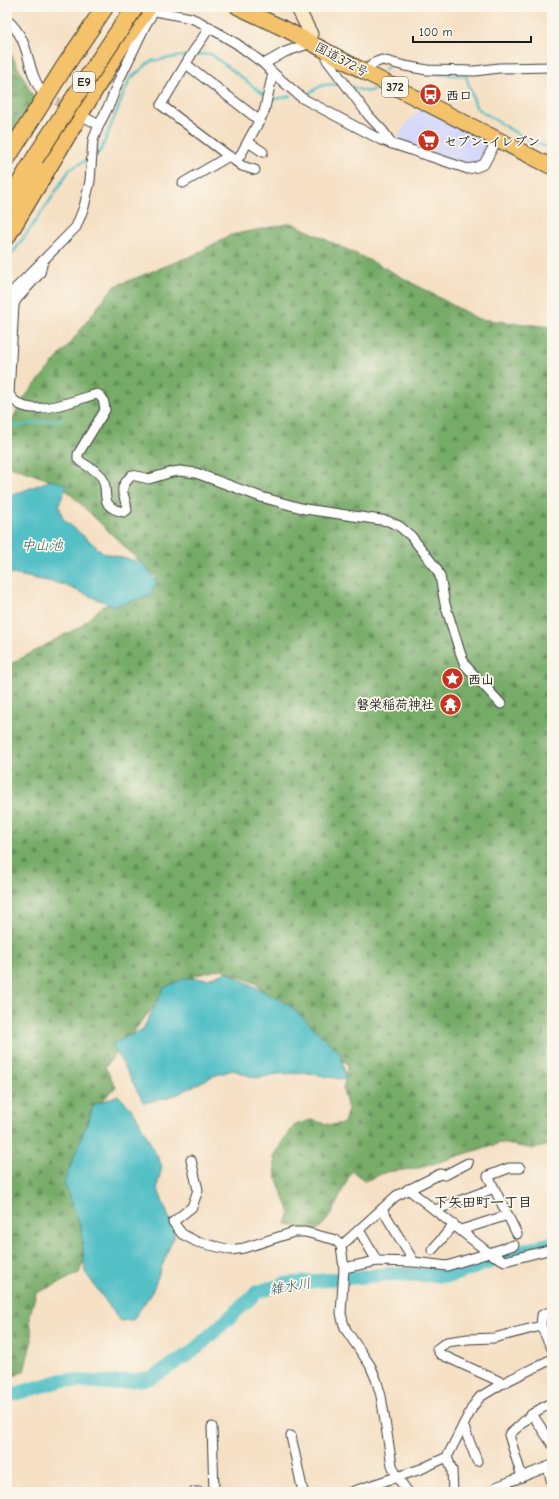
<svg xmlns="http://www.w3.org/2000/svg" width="559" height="1499" viewBox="0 0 559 1499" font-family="'Comic Neue','Klee One',sans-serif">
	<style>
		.built { fill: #d5d8f9 }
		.forest { fill: url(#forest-firs); stroke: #496442 }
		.water { fill: #52c0c6; stroke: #376e71 }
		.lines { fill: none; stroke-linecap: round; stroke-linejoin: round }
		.stream { stroke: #52c0c6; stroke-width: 2.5 }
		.river { stroke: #52c0c6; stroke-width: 14 }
		.minor-tunnel { stroke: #cab9a2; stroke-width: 9; stroke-dasharray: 9 4.5; stroke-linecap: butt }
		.minor-casing { stroke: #3d3935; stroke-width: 11 }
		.secondary-casing { stroke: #3d3935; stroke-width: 15 }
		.trunk-casing { stroke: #3d3935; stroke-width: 17 }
		.motorway-casing { stroke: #3d3935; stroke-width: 19 }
		.minor { stroke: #fff; stroke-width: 9 }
		.secondary { stroke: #fae7c3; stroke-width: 13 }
		.trunk { stroke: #f3c26a; stroke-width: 15 }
		.motorway { stroke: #f3c26a; stroke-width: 17 }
		.motorway-bridge-casing { stroke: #3d3935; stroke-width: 19; stroke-linecap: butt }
		.motorway-bridge { stroke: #f3c26a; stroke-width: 17 }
		.labels { text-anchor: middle; stroke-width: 3.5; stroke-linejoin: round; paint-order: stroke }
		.shield { fill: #fbf7ec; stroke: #5f5e5a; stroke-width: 1 }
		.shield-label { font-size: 12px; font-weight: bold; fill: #1c1c1c }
		.street-label { font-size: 13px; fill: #1c1c1c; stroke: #fbf7ec }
		.poi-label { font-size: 13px; font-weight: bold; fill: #1c1c1c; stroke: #fbf7ec; text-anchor: start }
		.water-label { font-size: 14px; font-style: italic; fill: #325e60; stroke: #fbf7ec }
		.neighbourhood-label { font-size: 14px; font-weight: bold; fill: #1c1c1c; stroke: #fbf7ec }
	</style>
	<defs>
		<pattern id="forest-firs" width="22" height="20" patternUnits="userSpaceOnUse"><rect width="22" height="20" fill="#76ab68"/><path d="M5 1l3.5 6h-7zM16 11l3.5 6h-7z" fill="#608a55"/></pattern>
	</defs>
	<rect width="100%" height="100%" fill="#fbf7ec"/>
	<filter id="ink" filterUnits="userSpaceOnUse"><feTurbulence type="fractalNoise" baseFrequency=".025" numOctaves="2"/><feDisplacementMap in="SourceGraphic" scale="8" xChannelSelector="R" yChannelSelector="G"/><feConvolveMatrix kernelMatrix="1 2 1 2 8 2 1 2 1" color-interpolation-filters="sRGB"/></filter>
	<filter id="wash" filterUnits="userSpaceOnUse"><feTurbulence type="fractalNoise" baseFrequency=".012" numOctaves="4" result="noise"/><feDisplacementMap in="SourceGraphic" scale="16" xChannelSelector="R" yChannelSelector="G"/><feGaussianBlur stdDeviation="0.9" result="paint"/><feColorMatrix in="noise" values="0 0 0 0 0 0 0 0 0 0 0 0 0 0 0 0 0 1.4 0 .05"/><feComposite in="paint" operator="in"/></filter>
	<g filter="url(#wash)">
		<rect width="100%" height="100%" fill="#f5e0c4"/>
		<polygon class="built" points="421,107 485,139 488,145 479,162 469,165 439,156 397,140 404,127"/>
		<g class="forest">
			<polygon points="7,46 35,100 7,144"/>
			<path d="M 292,223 L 385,268 L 478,319 L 552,327 L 552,1144 L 534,1149 L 500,1143 L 420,1168 L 386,1172 L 365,1181 L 352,1171 C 340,1192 335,1218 314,1232 L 286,1224 L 290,1213 L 276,1177 L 274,1156 L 284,1139 L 295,1125 L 311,1120 L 331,1125 L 344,1123 L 348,1109 L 343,1090 L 348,1064 L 315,1042 L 255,983 L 221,969 L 197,975 L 168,991 L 146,1016 L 105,1067 L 116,1087 L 101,1102 L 87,1121 L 85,1141 L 72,1161 L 86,1255 L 79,1273 L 53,1286 L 36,1293 L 30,1315 L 32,1340 L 24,1371 L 7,1380 L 7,666 L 79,627 L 103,606 L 145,597 L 157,578 L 60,484 L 7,465 L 7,429 L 23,399 L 71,342 L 113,287 L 196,254 L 230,235 Z"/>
		</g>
		<g class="water">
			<polygon points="51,480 67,485 59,505 63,519 104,553 143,563 157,582 150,596 113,606 62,584 7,573 7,492 10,496"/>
			<polygon points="227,972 289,1005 341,1054 346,1080 308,1073 277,1074 256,1078 233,1070 213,1076 176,1095 144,1103 112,1044 143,1029 164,988 185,978 208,979"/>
			<polygon points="118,1095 135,1113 162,1166 157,1187 175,1233 152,1292 133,1320 120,1321 85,1272 81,1227 64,1183 94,1105"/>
		</g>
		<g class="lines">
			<g class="stream">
				<polyline points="194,55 211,54 263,94 275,99 290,96"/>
				<polyline points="385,70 388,66"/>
				<polyline points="426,74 466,76 476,107 481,111 518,134 552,150"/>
				<path d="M 351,87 C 362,90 370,96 378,85"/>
				<path d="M 304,95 C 313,93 314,89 321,86 C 327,83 334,84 341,85"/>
				<polyline points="94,157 101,150 130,79 151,61 189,55"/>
				<polyline points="7,261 49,202 70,169 89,159"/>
				<polyline points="7,424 17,426 63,419"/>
			</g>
			<polyline class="river" points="7,1396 63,1380 112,1383 151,1378 192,1352 257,1292 285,1284 389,1274 451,1276 515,1253 552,1243"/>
		</g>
	</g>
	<g filter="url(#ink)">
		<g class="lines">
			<polyline class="minor-tunnel" points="45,94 70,109"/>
			<defs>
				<g id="minor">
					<polyline points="155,11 191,18 200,22 237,44 264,64 273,73 302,98 381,140 468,169 477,167 484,164 498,138"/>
					<path d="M 7,20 C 32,41 25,69 42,92"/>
					<polyline points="210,27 193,52 161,105 242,166 255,170"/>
					<polyline points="328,52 327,60 369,116 383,131 392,144"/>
					<polyline points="186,64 260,121"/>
					<polyline points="264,64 285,52 311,43"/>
					<polyline points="365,72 374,63 382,60 405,66 427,70 475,71 499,68 552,67"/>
					<polyline points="86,118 99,125"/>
					<polyline points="248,142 263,152"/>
					<polyline points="236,161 240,156 264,112 273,73"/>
					<polyline points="183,183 229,156"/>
					<path d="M 43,261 L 40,273 L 16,300 L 14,305 L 9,394 C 26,423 73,400 97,394 C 104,397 104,403 105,410 L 78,454 L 78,459 C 84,466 95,468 101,476 C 112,491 95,506 124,512 L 127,510 C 126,493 115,492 132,475 L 149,479 L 172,472 L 180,471 L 196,473 L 261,497 L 305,509 L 388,521 L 399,526 L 411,536 L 436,568 L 440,576 L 445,604 L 460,652 L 465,665 L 501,704"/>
					<polyline points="7,297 76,227 84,207 90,181 93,140 99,125 110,103 119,80 146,24 151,16"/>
					<polyline points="191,1160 198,1190 192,1207 173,1222 182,1234 197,1242 231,1250 244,1248 294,1232 305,1232 336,1240 341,1246 344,1268 341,1313 343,1322 346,1330 370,1365 376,1379 381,1396 392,1465 397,1477 408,1492"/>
					<polyline points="408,1189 489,1253 505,1261 552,1249"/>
					<polyline points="382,1209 414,1262"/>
					<polyline points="435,1210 494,1188"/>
					<polyline points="359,1230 377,1261"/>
					<polyline points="461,1230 508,1215"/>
					<polyline points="517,1234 488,1176 509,1168 520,1168"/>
					<polyline points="341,1246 396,1196 440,1174 445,1175 468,1163"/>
					<polyline points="432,1250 454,1225"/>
					<polyline points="344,1268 377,1261 414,1262 447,1266 514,1245"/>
					<polyline points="541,1326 552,1349"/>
					<polyline points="503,1383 440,1354 437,1349 447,1342 468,1339 494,1338 541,1326 542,1315 552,1311"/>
					<polyline points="532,1414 552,1444"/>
					<polyline points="463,1425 477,1461"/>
					<polyline points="212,1427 214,1492"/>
					<polyline points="291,1436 303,1492"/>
					<polyline points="447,1457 452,1470 453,1492"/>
					<polyline points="548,1467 552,1484"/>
					<polyline points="522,1477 509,1435 532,1414 552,1402"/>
					<polyline points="194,1492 199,1492"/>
					<polyline points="351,1492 421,1469 447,1457 473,1406 480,1397 503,1383 552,1359"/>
					<polyline points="496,1492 496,1487 552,1465"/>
				</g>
				<polyline id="secondary" points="297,7 311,34 311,43"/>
				<polyline id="trunk" points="238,7 287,30 365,72 552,167"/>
				<g id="motorway">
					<polyline points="7,158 63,69 105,7"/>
					<polyline points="7,205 35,158"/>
					<polyline points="7,236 123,42 148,7"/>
				</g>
			</defs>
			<use href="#minor" class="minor-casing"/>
			<use href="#secondary" class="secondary-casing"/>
			<use href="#trunk" class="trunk-casing"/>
			<use href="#motorway" class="motorway-casing"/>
			<use href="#minor" class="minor"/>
			<use href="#secondary" class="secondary"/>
			<use href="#trunk" class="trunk"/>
			<use href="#motorway" class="motorway"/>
			<defs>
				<polyline id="motorway-bridge" points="35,158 80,89 135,7"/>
			</defs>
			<use href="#motorway-bridge" class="motorway-bridge-casing"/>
			<use href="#motorway-bridge" class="motorway-bridge"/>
		</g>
	</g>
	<defs>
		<symbol id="bus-disc" viewBox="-11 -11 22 22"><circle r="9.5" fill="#c8321e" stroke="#fbf7ec"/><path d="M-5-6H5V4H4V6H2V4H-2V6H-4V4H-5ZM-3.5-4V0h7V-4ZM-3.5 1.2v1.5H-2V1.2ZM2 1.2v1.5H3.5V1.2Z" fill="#fff"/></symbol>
		<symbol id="supermarket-disc" viewBox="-11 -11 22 22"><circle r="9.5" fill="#c8321e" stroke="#fbf7ec"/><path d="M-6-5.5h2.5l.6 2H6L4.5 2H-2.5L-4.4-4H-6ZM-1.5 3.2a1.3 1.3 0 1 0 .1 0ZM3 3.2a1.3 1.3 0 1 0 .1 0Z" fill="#fff"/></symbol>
		<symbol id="sight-disc" viewBox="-11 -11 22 22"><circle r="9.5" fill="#c8321e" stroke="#fbf7ec"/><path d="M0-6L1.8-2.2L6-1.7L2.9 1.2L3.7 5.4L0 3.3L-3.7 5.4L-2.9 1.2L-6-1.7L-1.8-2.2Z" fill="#fff"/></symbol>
		<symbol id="temple-disc" viewBox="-11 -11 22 22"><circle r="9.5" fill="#c8321e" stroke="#fbf7ec"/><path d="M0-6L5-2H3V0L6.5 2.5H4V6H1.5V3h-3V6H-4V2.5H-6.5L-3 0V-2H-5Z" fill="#fff"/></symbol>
	</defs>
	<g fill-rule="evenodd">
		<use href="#bus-disc" x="418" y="82" width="25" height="25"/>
		<use href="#supermarket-disc" x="416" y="128" width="25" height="25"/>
		<use href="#sight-disc" x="440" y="666" width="25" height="25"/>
		<use href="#temple-disc" x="438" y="692" width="25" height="25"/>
	</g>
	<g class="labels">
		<g class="shield">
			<rect x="73" y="72" width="22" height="20" rx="3"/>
			<rect x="382" y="77" width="26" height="20" rx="3"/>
		</g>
		<g class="shield-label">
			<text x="84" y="86">E9</text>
			<text x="395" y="91">372</text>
		</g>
		<g class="street-label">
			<text transform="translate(342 59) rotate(28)" y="5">国道372号</text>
		</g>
		<g class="poi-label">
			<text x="446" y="100">西口</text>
			<text x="444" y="146">セブン-イレブン</text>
			<text x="468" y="684">西山</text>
			<text x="434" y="709" text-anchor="end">磐栄稲荷神社</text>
		</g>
		<g class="water-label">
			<text x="42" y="550">中山池</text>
			<text transform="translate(290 1286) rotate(-10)" y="5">雑水川</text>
		</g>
		<g class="neighbourhood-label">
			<text x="483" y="1207">下矢田町一丁目</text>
		</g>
	</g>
	<rect width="559" height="1499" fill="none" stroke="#fbf7ec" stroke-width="24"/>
	<path d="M413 36v6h118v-6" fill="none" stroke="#1c1c1c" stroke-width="2"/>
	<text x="419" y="36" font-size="12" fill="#1c1c1c" stroke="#fbf7ec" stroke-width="3" paint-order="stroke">100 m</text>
</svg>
